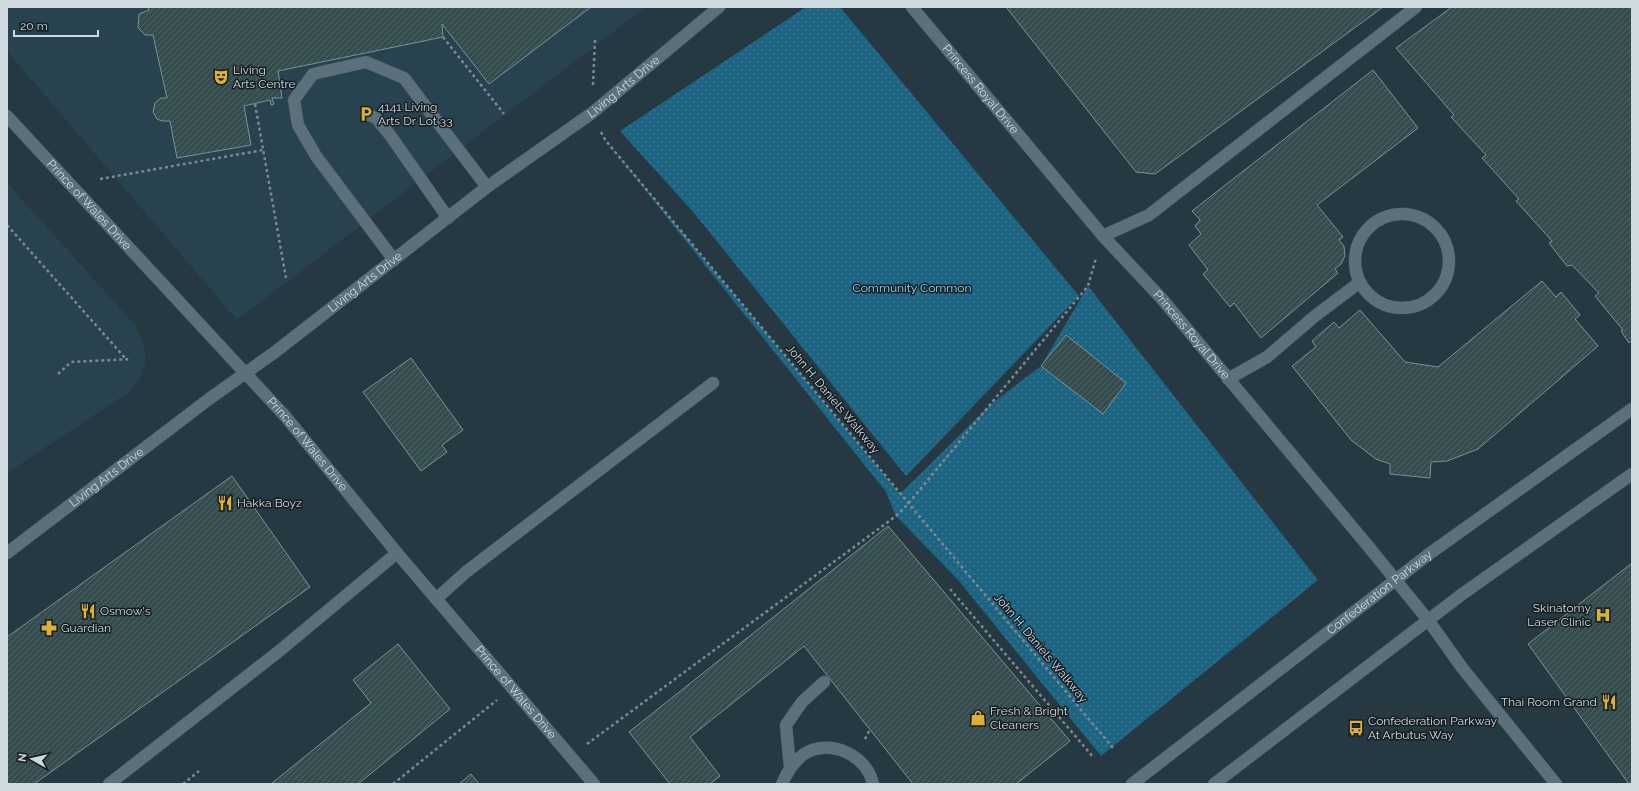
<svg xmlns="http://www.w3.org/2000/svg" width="1639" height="791" viewBox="0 0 1639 791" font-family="Raleway,sans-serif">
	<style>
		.built { fill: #28424f }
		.park { fill: url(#park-dots) }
		.building { fill: url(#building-hatch); stroke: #799395 }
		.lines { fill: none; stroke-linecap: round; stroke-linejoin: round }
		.service-casing { stroke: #44535c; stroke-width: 13 }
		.pedestrian-casing { stroke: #44535c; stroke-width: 13 }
		.minor-casing { stroke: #44535c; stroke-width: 13 }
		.tertiary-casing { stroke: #44535c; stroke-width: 13 }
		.path { stroke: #7b8991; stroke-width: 2.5; stroke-dasharray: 3 3; stroke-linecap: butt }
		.service { stroke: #5c707b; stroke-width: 12 }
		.pedestrian { stroke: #5c707b; stroke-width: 12 }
		.minor { stroke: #5c707b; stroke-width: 12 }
		.tertiary { stroke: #5c707b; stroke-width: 12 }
		.labels { text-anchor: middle; stroke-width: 3; stroke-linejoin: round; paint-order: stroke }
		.poi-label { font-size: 12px; fill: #cfdae0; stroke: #161e22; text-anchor: start }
		.street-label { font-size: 12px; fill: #cfdae0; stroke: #161e22 }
		.park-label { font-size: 12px; fill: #99dafd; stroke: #161e22 }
	</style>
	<defs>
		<pattern id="park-dots" width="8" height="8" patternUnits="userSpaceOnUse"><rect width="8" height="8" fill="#1d6382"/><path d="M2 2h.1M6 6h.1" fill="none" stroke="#3d7993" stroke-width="1.8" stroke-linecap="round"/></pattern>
		<pattern id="building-hatch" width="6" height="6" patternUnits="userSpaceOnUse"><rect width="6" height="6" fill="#354c4e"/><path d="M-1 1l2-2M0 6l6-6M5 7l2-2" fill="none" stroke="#516567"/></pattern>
	</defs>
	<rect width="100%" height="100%" fill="#263842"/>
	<g class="built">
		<polygon points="7,7 646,7 237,320 7,51"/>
		<polygon points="7,183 136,326 143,343 146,359 141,377 129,392 7,473"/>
	</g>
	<g class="park">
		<polygon points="806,7 840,7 1079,296 906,476 694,213 620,131"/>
		<polygon points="606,141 900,494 990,405 1041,366 1088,286 1318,580 1101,756 959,581 896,516 886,492"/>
	</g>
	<g class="building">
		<polygon points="148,7 591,7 489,84 442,24 443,37 278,71 282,98 272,98 274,104 271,105 270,100 244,106 251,145 177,158 170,121 162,121 157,119 153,112 155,103 161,98 167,98 153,35 145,35 138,28 139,14 149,10"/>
		<polygon points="1006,7 1383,7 1155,174 1136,172"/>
		<polygon points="1452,7 1632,7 1632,340 1629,343 1621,331 1623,330 1595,296 1599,293 1572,265 1567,266 1549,243 1552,241 1516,201 1519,199 1482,158 1486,155 1451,117 1454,115 1396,48"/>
		<polygon points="1373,70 1418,128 1317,205 1343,237 1339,240 1344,246 1345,256 1341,264 1335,269 1338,273 1261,338 1234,303 1230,307 1203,274 1208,270 1189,245 1201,234 1195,226 1200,220 1192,211"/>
		<polygon points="1542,281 1556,297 1561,292 1580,315 1575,319 1598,346 1478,449 1447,461 1431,462 1430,478 1390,474 1390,464 1376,459 1351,440 1292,366 1316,347 1312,341 1334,322 1339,328 1360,310 1405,362 1438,367"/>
		<polygon points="1066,335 1126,383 1103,414 1041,366"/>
		<polygon points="411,358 463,430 442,445 447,452 421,471 363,392"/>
		<polygon points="232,476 310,587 34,784 7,784 7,637"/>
		<polygon points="888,526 1070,741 1016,784 913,784 804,646 690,737 720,776 710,784 670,784 629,732"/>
		<polygon points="1632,563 1632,784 1629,784 1528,644"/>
		<polygon points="398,644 450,709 358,784 271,784 371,703 353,680"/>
		<polygon points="471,774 479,784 459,784"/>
	</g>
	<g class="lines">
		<defs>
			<g id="service">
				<polyline points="366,114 376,118 390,135 448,218"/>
				<circle cx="1402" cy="261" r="47"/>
				<polyline points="394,260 316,156 298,125 294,100 313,74 366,62 404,78 487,187"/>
				<polyline points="1228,379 1267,357 1315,316 1360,282"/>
				<polyline points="436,599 466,572 713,383"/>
				<polyline points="790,767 786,725 802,702 824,682"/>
				<polyline points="109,784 278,652 397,553"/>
				<path d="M 782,784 C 787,772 793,762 804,754 C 830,738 867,755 873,784"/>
			</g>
			<polyline id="pedestrian" points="1103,236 1149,215 1416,7"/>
			<g id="minor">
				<path id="s1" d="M 912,7 L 1103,236 L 1162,299 L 1368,546 L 1428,620 L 1463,669 L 1556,784"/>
				<path id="s2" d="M 7,116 L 285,416 L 397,553 L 594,784"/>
				<path id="s3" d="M 7,553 L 209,399 L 275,352 L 487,187 L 592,113 L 719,7"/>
			</g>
			<g id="tertiary">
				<path id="s4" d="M 1132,784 L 1429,554 L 1632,409"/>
				<polyline points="1214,784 1461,595 1632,474"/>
			</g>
		</defs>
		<use href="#service" class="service-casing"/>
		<use href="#pedestrian" class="pedestrian-casing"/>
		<use href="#minor" class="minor-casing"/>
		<use href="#tertiary" class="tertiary-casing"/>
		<g class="path">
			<polyline points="443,37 504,114"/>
			<polyline points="593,85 595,40"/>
			<polyline points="255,104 286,278"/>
			<polyline points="601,132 606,141 1113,748"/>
			<polyline points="100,179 263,150"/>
			<polyline points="7,225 126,359"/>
			<polyline points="58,374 71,362 131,359"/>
			<polyline points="950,589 1094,758"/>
			<polyline points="865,739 870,729"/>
			<polyline points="587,744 896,516 908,504 1088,286 1096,258"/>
			<polyline points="183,784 199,771"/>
			<polyline points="393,784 497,700"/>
		</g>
		<use href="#service" class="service"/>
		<use href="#pedestrian" class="pedestrian"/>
		<use href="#minor" class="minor"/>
		<use href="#tertiary" class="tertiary"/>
	</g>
	<defs>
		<symbol id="theatre-bare" viewBox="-9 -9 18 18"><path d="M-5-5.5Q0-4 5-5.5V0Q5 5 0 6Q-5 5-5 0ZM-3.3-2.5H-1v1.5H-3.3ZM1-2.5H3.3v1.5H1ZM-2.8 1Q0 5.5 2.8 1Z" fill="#dfb034" stroke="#161e22" stroke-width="2.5" paint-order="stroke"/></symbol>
		<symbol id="parking-bare" viewBox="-9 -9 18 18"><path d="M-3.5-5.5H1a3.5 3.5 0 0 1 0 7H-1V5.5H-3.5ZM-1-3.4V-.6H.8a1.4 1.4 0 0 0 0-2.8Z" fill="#dfb034" stroke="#161e22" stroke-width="2.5" paint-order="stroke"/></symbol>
		<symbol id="restaurant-bare" viewBox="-9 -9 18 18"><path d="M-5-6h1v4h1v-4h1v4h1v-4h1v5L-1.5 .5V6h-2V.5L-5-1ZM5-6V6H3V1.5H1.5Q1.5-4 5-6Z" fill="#dfb034" stroke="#161e22" stroke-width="2.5" paint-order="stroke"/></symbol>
		<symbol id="hospital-bare" viewBox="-9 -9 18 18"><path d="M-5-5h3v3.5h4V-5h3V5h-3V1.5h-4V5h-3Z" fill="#dfb034" stroke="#161e22" stroke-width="2.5" paint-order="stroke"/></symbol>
		<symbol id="pharmacy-bare" viewBox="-9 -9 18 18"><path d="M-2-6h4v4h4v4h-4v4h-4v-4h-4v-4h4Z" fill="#dfb034" stroke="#161e22" stroke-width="2.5" paint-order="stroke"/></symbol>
		<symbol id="shop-bare" viewBox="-9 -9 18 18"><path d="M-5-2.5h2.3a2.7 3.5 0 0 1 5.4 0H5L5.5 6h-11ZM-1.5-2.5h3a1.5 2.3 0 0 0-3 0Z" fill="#dfb034" stroke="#161e22" stroke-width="2.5" paint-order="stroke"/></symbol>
		<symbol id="bus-bare" viewBox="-9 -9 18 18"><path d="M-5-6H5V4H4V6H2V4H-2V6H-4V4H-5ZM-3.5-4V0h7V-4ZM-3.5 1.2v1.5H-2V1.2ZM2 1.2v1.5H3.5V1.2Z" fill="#dfb034" stroke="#161e22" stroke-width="2.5" paint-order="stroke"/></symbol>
	</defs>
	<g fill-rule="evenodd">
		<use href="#theatre-bare" x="210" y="66" width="22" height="22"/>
		<use href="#parking-bare" x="355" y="103" width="22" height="22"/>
		<use href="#restaurant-bare" x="214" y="492" width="22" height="22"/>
		<use href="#restaurant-bare" x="77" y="600" width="22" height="22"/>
		<use href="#hospital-bare" x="1592" y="604" width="22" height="22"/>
		<use href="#pharmacy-bare" x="38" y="617" width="22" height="22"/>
		<use href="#restaurant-bare" x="1598" y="691" width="22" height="22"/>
		<use href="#shop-bare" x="967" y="707" width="22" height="22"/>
		<use href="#bus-bare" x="1345" y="717" width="22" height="22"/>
	</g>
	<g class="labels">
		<g class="poi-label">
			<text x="233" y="74">Living<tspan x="233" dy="14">Arts Centre</tspan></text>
			<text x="378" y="111">4141 Living<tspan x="378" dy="14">Arts Dr Lot 33</tspan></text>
			<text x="237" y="507">Hakka Boyz</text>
			<text x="1591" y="612" text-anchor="end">Skinatomy<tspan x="1591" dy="14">Laser Clinic</tspan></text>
			<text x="100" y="615">Osmow's</text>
			<text x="61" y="632">Guardian</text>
			<text x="1597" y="706" text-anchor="end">Thai Room Grand</text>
			<text x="990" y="715">Fresh &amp; Bright<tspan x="990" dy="14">Cleaners</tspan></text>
			<text x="1368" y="725">Confederation Parkway<tspan x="1368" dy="14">At Arbutus Way</tspan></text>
		</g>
		<g class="street-label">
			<text dy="4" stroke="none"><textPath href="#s3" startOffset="773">Living Arts Drive</textPath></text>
			<text dy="4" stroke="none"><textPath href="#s1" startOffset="107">Princess Royal Drive</textPath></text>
			<text dy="4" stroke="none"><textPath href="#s2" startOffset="121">Prince of Wales Drive</textPath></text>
			<text dy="4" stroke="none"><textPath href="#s3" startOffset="449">Living Arts Drive</textPath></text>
			<text dy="4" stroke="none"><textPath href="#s1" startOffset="431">Princess Royal Drive</textPath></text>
			<text transform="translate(833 399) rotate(50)" y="4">John H. Daniels Walkway</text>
			<text dy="4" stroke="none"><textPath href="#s2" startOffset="445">Prince of Wales Drive</textPath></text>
			<text dy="4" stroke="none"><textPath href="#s3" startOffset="125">Living Arts Drive</textPath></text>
			<text dy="4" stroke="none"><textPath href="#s4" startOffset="313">Confederation Parkway</textPath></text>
			<text transform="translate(1041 648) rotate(50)" y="4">John H. Daniels Walkway</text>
			<text dy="4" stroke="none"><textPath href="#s2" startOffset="769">Prince of Wales Drive</textPath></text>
		</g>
		<g class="park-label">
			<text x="912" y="292">Community Common</text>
		</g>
	</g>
	<rect width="1639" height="791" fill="none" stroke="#cfdae0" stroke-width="16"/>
	<g transform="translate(32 759) rotate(278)" stroke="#161e22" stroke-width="3" paint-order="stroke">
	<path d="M0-3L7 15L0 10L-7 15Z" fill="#cfdae0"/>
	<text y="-6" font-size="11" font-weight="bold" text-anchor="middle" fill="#cfdae0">N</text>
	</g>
	<path d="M14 30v6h84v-6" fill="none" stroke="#cfdae0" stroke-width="2"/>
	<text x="20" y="30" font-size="12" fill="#cfdae0" stroke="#161e22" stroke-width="3" paint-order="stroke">20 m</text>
</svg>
